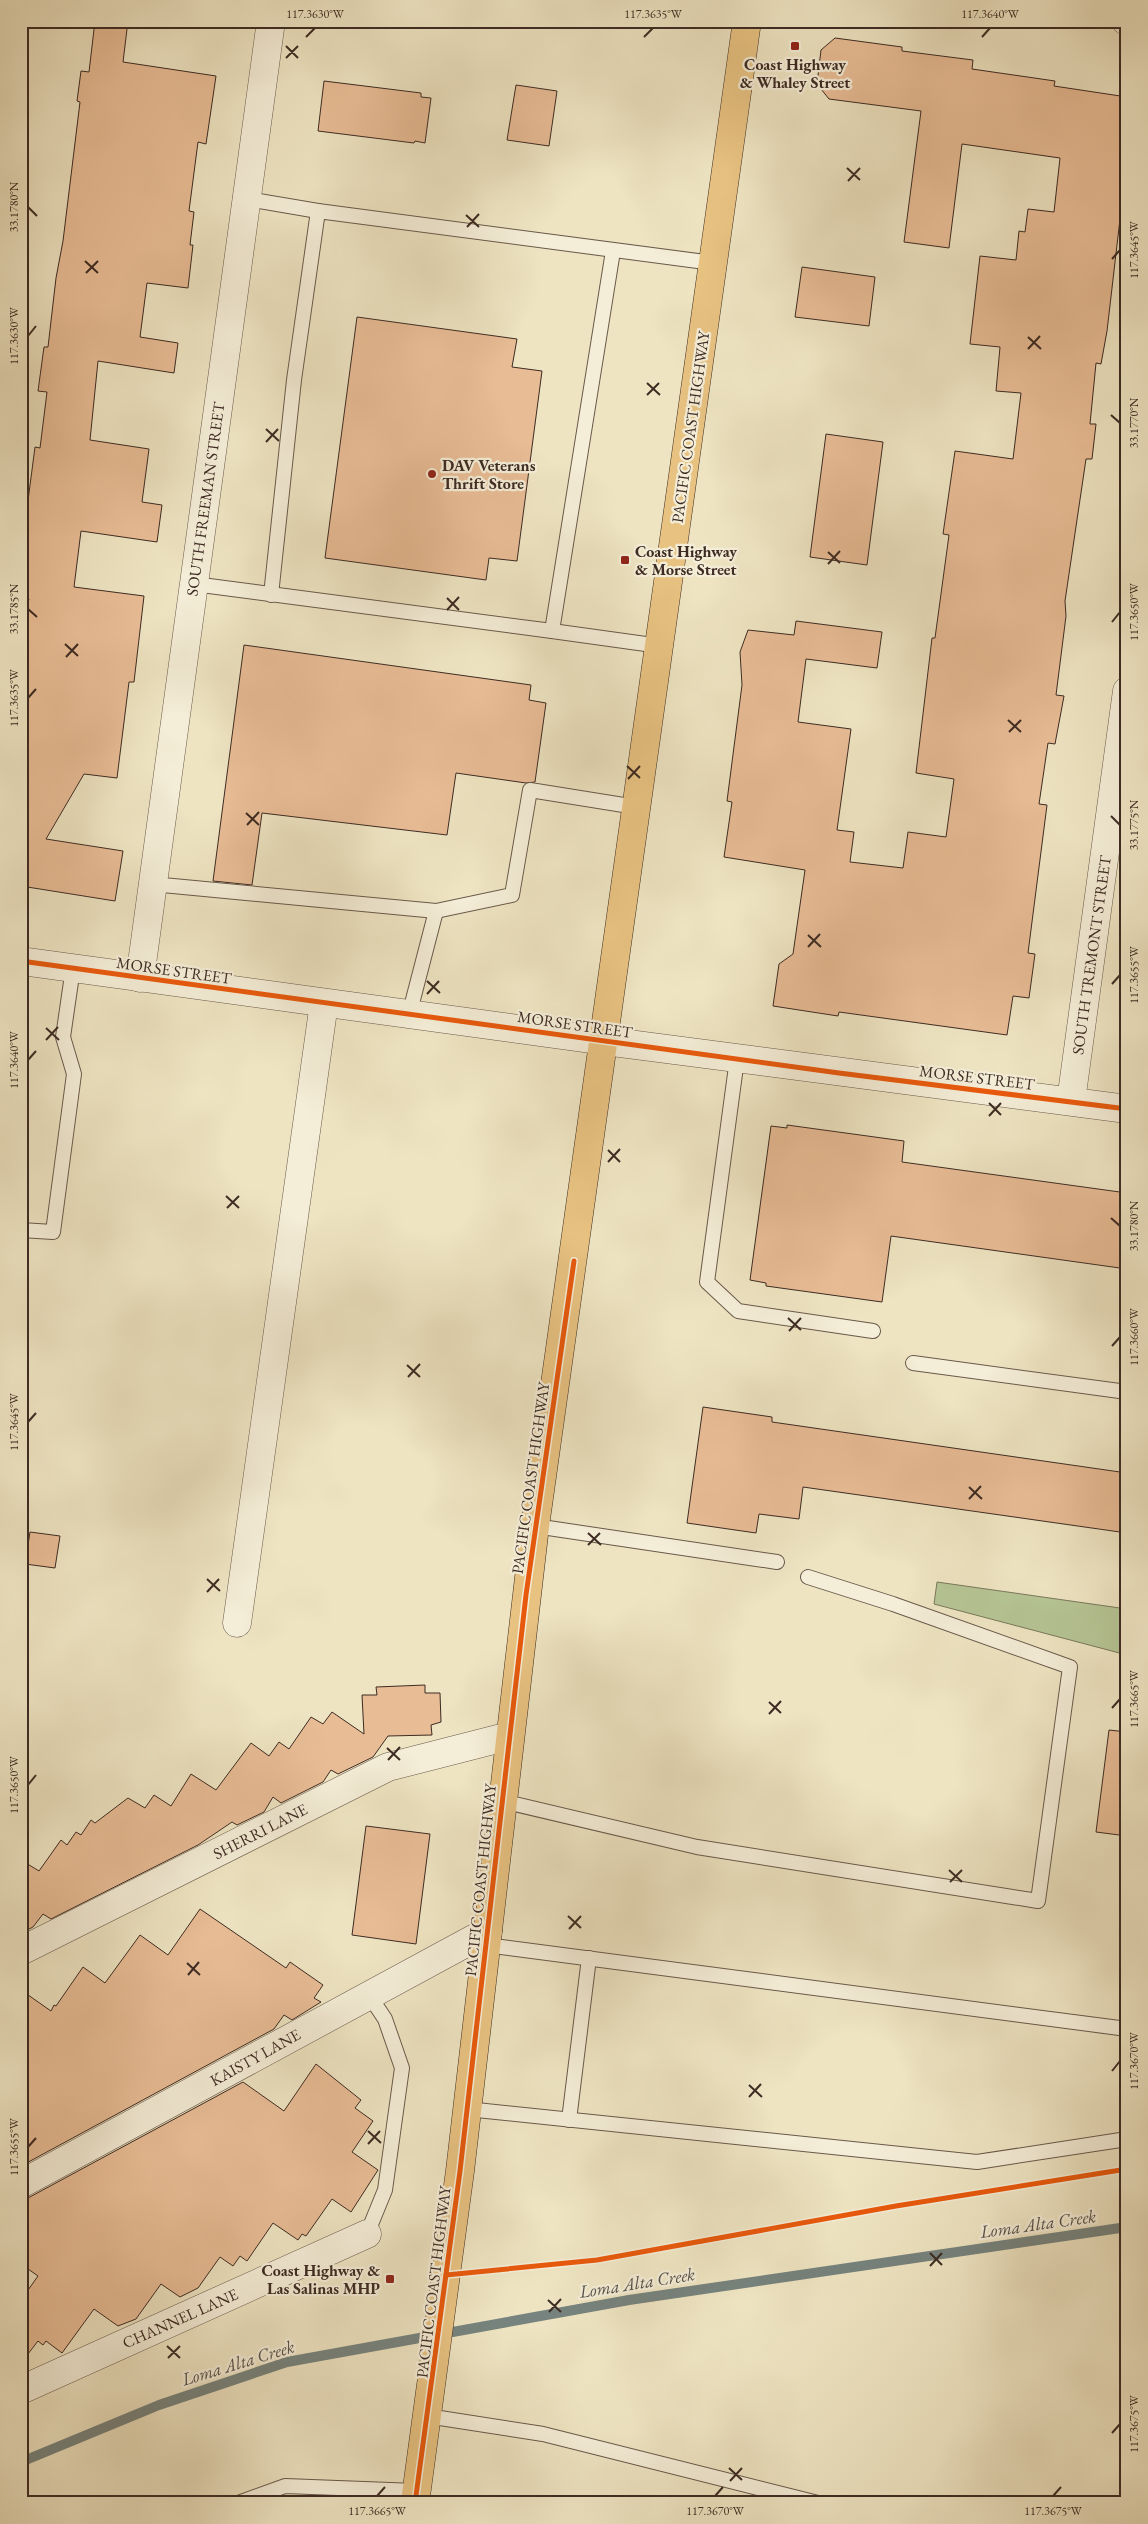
<svg xmlns="http://www.w3.org/2000/svg" width="1148" height="2524" viewBox="0 0 1148 2524" font-family="'EB Garamond',serif">
	<style>
		.green { fill: #b6c595; stroke: #7a785c }
		.lines { fill: none; stroke-linecap: round; stroke-linejoin: round }
		.stream { stroke: #76837e; stroke-width: 10 }
		.building { fill: #e8bc95; stroke: #3d2b23 }
		.service-casing { stroke: #69594b; stroke-width: 16 }
		.minor-casing { stroke: #69594b; stroke-width: 29 }
		.tertiary-casing { stroke: #69594b; stroke-width: 29 }
		.primary-casing { stroke: #3d2b23; stroke-width: 29 }
		.service { stroke: #f4edd7; stroke-width: 14 }
		.minor { stroke: #f4edd7; stroke-width: 28 }
		.tertiary { stroke: #f4edd7; stroke-width: 28 }
		.primary { stroke: #e7c281; stroke-width: 28 }
		.cycleway-casing { stroke: #f4edd7; stroke-width: 8 }
		.cycleway { stroke: #e8590c; stroke-width: 5 }
		.ticks { fill: none; stroke: #3d2b23; stroke-width: 2 }
		.poi-dot { fill: #8f2418; stroke: #f4edd7; stroke-width: 2 }
		.labels { text-anchor: middle; stroke-width: 4.5; stroke-linejoin: round; paint-order: stroke }
		.poi-label { font-size: 16px; font-weight: bold; fill: #3d2b23; stroke: #f4edd7; text-anchor: start }
		.street-label { font-size: 16px; fill: #3d2b23; stroke: #f4edd7 }
		.water-label { font-size: 18px; font-style: italic; fill: #555049; stroke: #f4edd7 }
		.neatline { fill: none; stroke: #3d2b23; stroke-width: 2 }
		.ticks-label { font-size: 12px; text-anchor: middle; fill: #3d2b23 }
	</style>
	<rect width="100%" height="100%" fill="#eee4c2"/>
	<filter id="stains"><feTurbulence type="fractalNoise" baseFrequency=".004" numOctaves="4"/><feColorMatrix values="0 0 0 0 .2 0 0 0 0 .09 0 0 0 0 .02 0 0 0 .5 -.17"/></filter>
	<radialGradient id="worn" r=".72"><stop offset=".6" stop-color="#630" stop-opacity="0"/><stop offset="1" stop-color="#630" stop-opacity=".3"/></radialGradient>
	<polygon class="green" points="937,1582 1127,1609 1127,1655 934,1604"/>
	<g class="lines">
		<polyline class="stream" points="21,2462 159,2405 287,2362 629,2300 1127,2227"/>
	</g>
	<g class="building">
		<polygon points="95,21 128,21 123,62 216,76 206,144 198,142 189,211 194,212 190,245 193,245 188,288 147,283 140,337 178,343 174,373 98,361 90,440 149,449 142,502 162,505 157,542 81,531 74,587 144,596 134,682 129,682 117,778 84,774 46,839 123,851 115,901 21,886 21,631 29,599 21,598 21,554 35,447 40,448 47,392 38,391 44,347 48,347 56,278 63,241 80,102 77,101 81,71 89,72"/>
		<polygon points="835,38 902,47 902,51 973,60 972,69 1055,81 1054,86 1127,97 1127,203 1122,202 1107,331 1101,364 1096,363 1090,424 1096,424 1092,459 1086,459 1065,601 1066,616 1056,695 1064,696 1055,744 1048,743 1039,804 1047,805 1028,953 1035,954 1029,998 1013,996 1007,1035 839,1012 838,1016 773,1006 779,964 793,954 805,870 724,857 732,802 727,801 742,685 740,652 748,630 794,635 796,621 882,632 877,668 806,659 798,722 851,729 837,830 854,832 850,862 903,868 908,832 946,837 954,779 916,773 932,638 935,638 949,535 943,534 955,451 1013,459 1021,393 996,391 1000,347 970,344 980,256 1016,260 1019,231 1025,232 1028,209 1054,212 1060,158 962,144 949,248 904,242 921,111 829,99 817,84 821,50"/>
		<polygon points="324,81 421,93 421,97 431,98 425,143 415,141 414,143 318,131"/>
		<polygon points="516,85 557,91 549,146 507,140"/>
		<polygon points="802,267 875,277 869,326 795,317"/>
		<polygon points="357,317 517,339 512,367 542,371 517,561 489,558 486,580 325,558"/>
		<polygon points="826,434 883,442 867,565 810,557"/>
		<polygon points="244,645 531,685 529,700 546,703 535,782 526,783 456,773 447,835 262,813 252,885 213,881"/>
		<polygon points="787,1125 904,1141 902,1162 1127,1193 1127,1269 891,1236 882,1302 766,1286 766,1283 750,1280 771,1126 787,1128"/>
		<polygon points="703,1407 772,1417 772,1422 1127,1473 1127,1533 803,1487 799,1519 759,1514 756,1533 687,1523"/>
		<polygon points="30,1532 60,1536 55,1568 25,1564"/>
		<polygon points="425,1685 425,1693 440,1693 441,1722 431,1725 432,1735 388,1736 373,1757 338,1774 331,1770 323,1782 281,1803 273,1797 264,1812 237,1825 232,1822 198,1845 51,1919 43,1914 33,1927 21,1933 21,1860 39,1871 61,1840 67,1845 76,1832 81,1835 91,1820 95,1823 128,1798 145,1808 154,1795 171,1806 191,1774 216,1790 251,1743 269,1756 279,1742 289,1749 311,1717 323,1724 332,1712 364,1734 362,1695 377,1695 376,1687"/>
		<polygon points="1109,1730 1127,1732 1127,1836 1096,1832"/>
		<polygon points="366,1826 430,1834 416,1944 352,1935"/>
		<polygon points="200,1909 286,1968 290,1962 323,1985 314,1998 321,2002 292,2020 284,2015 274,2029 21,2166 21,1990 51,2011 54,2005 56,2006 83,1967 105,1983 140,1935 168,1955"/>
		<polygon points="316,2064 361,2100 355,2108 373,2121 352,2152 378,2170 351,2212 332,2199 306,2236 302,2234 298,2240 273,2223 247,2261 240,2256 233,2266 220,2257 198,2288 180,2297 161,2284 136,2319 118,2326 94,2309 62,2353 46,2341 43,2345 38,2341 21,2363 21,2300 38,2276 21,2264 21,2200 28,2198 243,2082 284,2111"/>
	</g>
	<g class="lines">
		<defs>
			<g id="service">
				<polyline points="247,199 318,211"/>
				<polyline points="194,584 552,631 613,251"/>
				<polyline points="271,595 294,380 318,211 713,263"/>
				<polyline points="552,631 660,646"/>
				<polyline points="152,884 436,911 512,895 530,790 636,807"/>
				<polyline points="409,1015 436,911"/>
				<polyline points="737,1059 707,1282 738,1311 873,1331"/>
				<polyline points="21,1230 53,1232 74,1074 63,1037 73,968"/>
				<polyline points="913,1363 1127,1392"/>
				<polyline points="535,1526 777,1562"/>
				<polyline points="502,1801 697,1847 1038,1901 1070,1667 893,1604 808,1577"/>
				<polyline points="486,1945 1127,2029"/>
				<polyline points="467,2109 977,2162 1127,2139"/>
				<polyline points="569,2120 589,1958"/>
				<polyline points="367,2234 385,2190 402,2068 385,2019 369,1995"/>
				<polyline points="427,2416 543,2434 818,2503"/>
				<polyline points="238,2503 285,2486 417,2491"/>
			</g>
			<g id="minor">
				<polyline points="1126,21 1127,21"/>
				<polyline points="140,978 271,21"/>
				<polyline points="605,1041 1127,1109"/>
				<polyline points="1071,1101 1127,691"/>
				<polyline points="237,1623 324,1003"/>
				<polyline points="21,1951 388,1767 509,1736"/>
				<polyline points="21,2184 488,1931"/>
				<polyline points="21,2390 367,2234"/>
			</g>
			<polyline id="tertiary" points="21,961 605,1041"/>
			<polyline id="primary" points="415,2503 460,2171 535,1526 747,21"/>
		</defs>
		<use href="#service" class="service-casing"/>
		<use href="#minor" class="minor-casing"/>
		<use href="#tertiary" class="tertiary-casing"/>
		<use href="#primary" class="primary-casing"/>
		<use href="#service" class="service"/>
		<use href="#minor" class="minor"/>
		<use href="#tertiary" class="tertiary"/>
		<use href="#primary" class="primary"/>
		<defs>
			<g id="cycleway">
				<polyline points="21,961 839,1073 1127,1109"/>
				<polyline points="446,2275 597,2260 896,2206 1127,2169"/>
				<polyline points="415,2503 460,2171 526,1595 574,1261"/>
			</g>
		</defs>
		<use href="#cycleway" class="cycleway-casing"/>
		<use href="#cycleway" class="cycleway"/>
	</g>
	<path class="ticks" d="M 306,37 L 315,28M 644,37 L 653,28M 982,37 L 990,28M 286,46 L 298,58M 286,58 L 298,46M 847,168 L 860,180M 848,181 L 860,168M 28,207 L 37,216M 466,215 L 479,227M 467,227 L 479,214M 1112,259 L 1120,250M 85,261 L 98,273M 86,273 L 98,261M 28,336 L 36,326M 1028,337 L 1041,349M 1028,349 L 1040,336M 647,383 L 660,395M 647,395 L 659,383M 1111,415 L 1120,423M 266,429 L 279,441M 266,442 L 278,429M 828,552 L 840,563M 828,564 L 840,551M 447,598 L 459,610M 28,609 L 37,617M 447,610 L 459,597M 1112,622 L 1120,612M 65,644 L 78,656M 66,657 L 78,644M 28,698 L 36,689M 1008,720 L 1021,732M 1009,732 L 1021,720M 627,766 L 640,778M 628,779 L 640,766M 246,813 L 259,825M 1111,816 L 1120,825M 247,825 L 259,812M 808,935 L 821,947M 808,947 L 820,934M 427,981 L 440,993M 1112,984 L 1120,975M 427,994 L 439,981M 46,1028 L 59,1040M 46,1040 L 58,1027M 28,1060 L 36,1051M 989,1103 L 1001,1115M 989,1116 L 1001,1103M 608,1150 L 620,1162M 608,1162 L 620,1149M 226,1196 L 239,1208M 227,1208 L 239,1196M 1111,1218 L 1120,1226M 788,1318 L 801,1330M 789,1331 L 801,1318M 1112,1346 L 1120,1337M 407,1365 L 420,1377M 408,1377 L 420,1364M 28,1422 L 36,1413M 969,1487 L 982,1499M 969,1499 L 981,1486M 588,1533 L 601,1545M 588,1545 L 600,1533M 207,1579 L 220,1591M 207,1592 L 219,1579M 769,1702 L 781,1713M 1112,1708 L 1120,1699M 769,1714 L 781,1701M 387,1748 L 400,1760M 388,1760 L 400,1747M 28,1785 L 36,1775M 949,1870 L 962,1882M 950,1882 L 962,1870M 568,1916 L 581,1928M 569,1929 L 581,1916M 187,1963 L 200,1975M 188,1975 L 199,1962M 1112,2071 L 1120,2061M 749,2085 L 762,2097M 749,2097 L 761,2084M 368,2131 L 381,2143M 368,2144 L 380,2131M 28,2147 L 36,2138M 930,2253 L 942,2265M 930,2266 L 942,2253M 548,2300 L 561,2312M 549,2312 L 561,2299M 167,2346 L 180,2358M 168,2358 L 180,2346M 1112,2433 L 1120,2424M 729,2468 L 742,2480M 730,2481 L 742,2468M 377,2496 L 385,2487M 715,2496 L 723,2487M 1053,2496 L 1061,2487"/>
	<g class="poi-dot">
		<rect x="790" y="41" width="10" height="10" rx="2.5"/>
		<circle cx="432" cy="474" r="5"/>
		<rect x="620" y="555" width="10" height="10" rx="2.5"/>
		<rect x="385" y="2274" width="10" height="10" rx="2.5"/>
	</g>
	<g class="labels">
		<g class="poi-label">
			<text x="795" y="70" text-anchor="middle">Coast Highway<tspan x="795" dy="18">&amp; Whaley Street</tspan></text>
			<text x="442" y="471">DAV Veterans<tspan x="442" dy="18">Thrift Store</tspan></text>
			<text x="635" y="557">Coast Highway<tspan x="635" dy="18">&amp; Morse Street</tspan></text>
			<text x="380" y="2276" text-anchor="end">Coast Highway &amp;<tspan x="380" dy="18">Las Salinas MHP</tspan></text>
		</g>
		<g class="street-label">
			<text transform="translate(690 427) rotate(-82)" y="6">PACIFIC COAST HIGHWAY</text>
			<text transform="translate(205 499) rotate(-82)" y="6">SOUTH FREEMAN STREET</text>
			<text transform="translate(1091 955) rotate(-82)" y="6">SOUTH TREMONT STREET</text>
			<text transform="translate(174 970) rotate(8)" y="6">MORSE STREET</text>
			<text transform="translate(575 1024) rotate(8)" y="6">MORSE STREET</text>
			<text transform="translate(977 1077) rotate(7)" y="6">MORSE STREET</text>
			<text transform="translate(530 1478) rotate(-82)" y="6">PACIFIC COAST HIGHWAY</text>
			<text transform="translate(260 1831) rotate(-27)" y="6">SHERRI LANE</text>
			<text transform="translate(480 1880) rotate(-84)" y="6">PACIFIC COAST HIGHWAY</text>
			<text transform="translate(255 2057) rotate(-29)" y="6">KAISTY LANE</text>
			<text transform="translate(433 2282) rotate(-83)" y="6">PACIFIC COAST HIGHWAY</text>
			<text transform="translate(180 2318) rotate(-24)" y="6">CHANNEL LANE</text>
		</g>
		<g class="water-label">
			<text transform="translate(1038 2224) rotate(-8)" y="6">Loma Alta Creek</text>
			<text transform="translate(637 2283) rotate(-9)" y="6">Loma Alta Creek</text>
			<text transform="translate(238 2363) rotate(-17)" y="6">Loma Alta Creek</text>
		</g>
	</g>
	<rect width="1148" height="2524" fill="none" stroke="#eee4c2" stroke-width="55"/>
	<rect x="28" y="28" width="1092" height="2468" class="neatline"/>
	<g class="ticks-label">
		<text x="315" y="18">117.3630°W</text>
		<text x="653" y="18">117.3635°W</text>
		<text x="990" y="18">117.3640°W</text>
		<text transform="translate(14 207) rotate(-90)" y="4">33.1780°N</text>
		<text transform="translate(1134 250) rotate(-90)" y="4">117.3645°W</text>
		<text transform="translate(14 336) rotate(-90)" y="4">117.3630°W</text>
		<text transform="translate(1134 423) rotate(-90)" y="4">33.1770°N</text>
		<text transform="translate(14 609) rotate(-90)" y="4">33.1785°N</text>
		<text transform="translate(1134 612) rotate(-90)" y="4">117.3650°W</text>
		<text transform="translate(14 698) rotate(-90)" y="4">117.3635°W</text>
		<text transform="translate(1134 825) rotate(-90)" y="4">33.1775°N</text>
		<text transform="translate(1134 975) rotate(-90)" y="4">117.3655°W</text>
		<text transform="translate(14 1060) rotate(-90)" y="4">117.3640°W</text>
		<text transform="translate(1134 1226) rotate(-90)" y="4">33.1780°N</text>
		<text transform="translate(1134 1337) rotate(-90)" y="4">117.3660°W</text>
		<text transform="translate(14 1422) rotate(-90)" y="4">117.3645°W</text>
		<text transform="translate(1134 1699) rotate(-90)" y="4">117.3665°W</text>
		<text transform="translate(14 1785) rotate(-90)" y="4">117.3650°W</text>
		<text transform="translate(1134 2061) rotate(-90)" y="4">117.3670°W</text>
		<text transform="translate(14 2147) rotate(-90)" y="4">117.3655°W</text>
		<text transform="translate(1134 2424) rotate(-90)" y="4">117.3675°W</text>
		<text x="377" y="2515">117.3665°W</text>
		<text x="715" y="2515">117.3670°W</text>
		<text x="1053" y="2515">117.3675°W</text>
	</g>
	<rect width="100%" height="100%" filter="url(#stains)"/>
	<rect width="100%" height="100%" fill="url(#worn)"/>
</svg>
